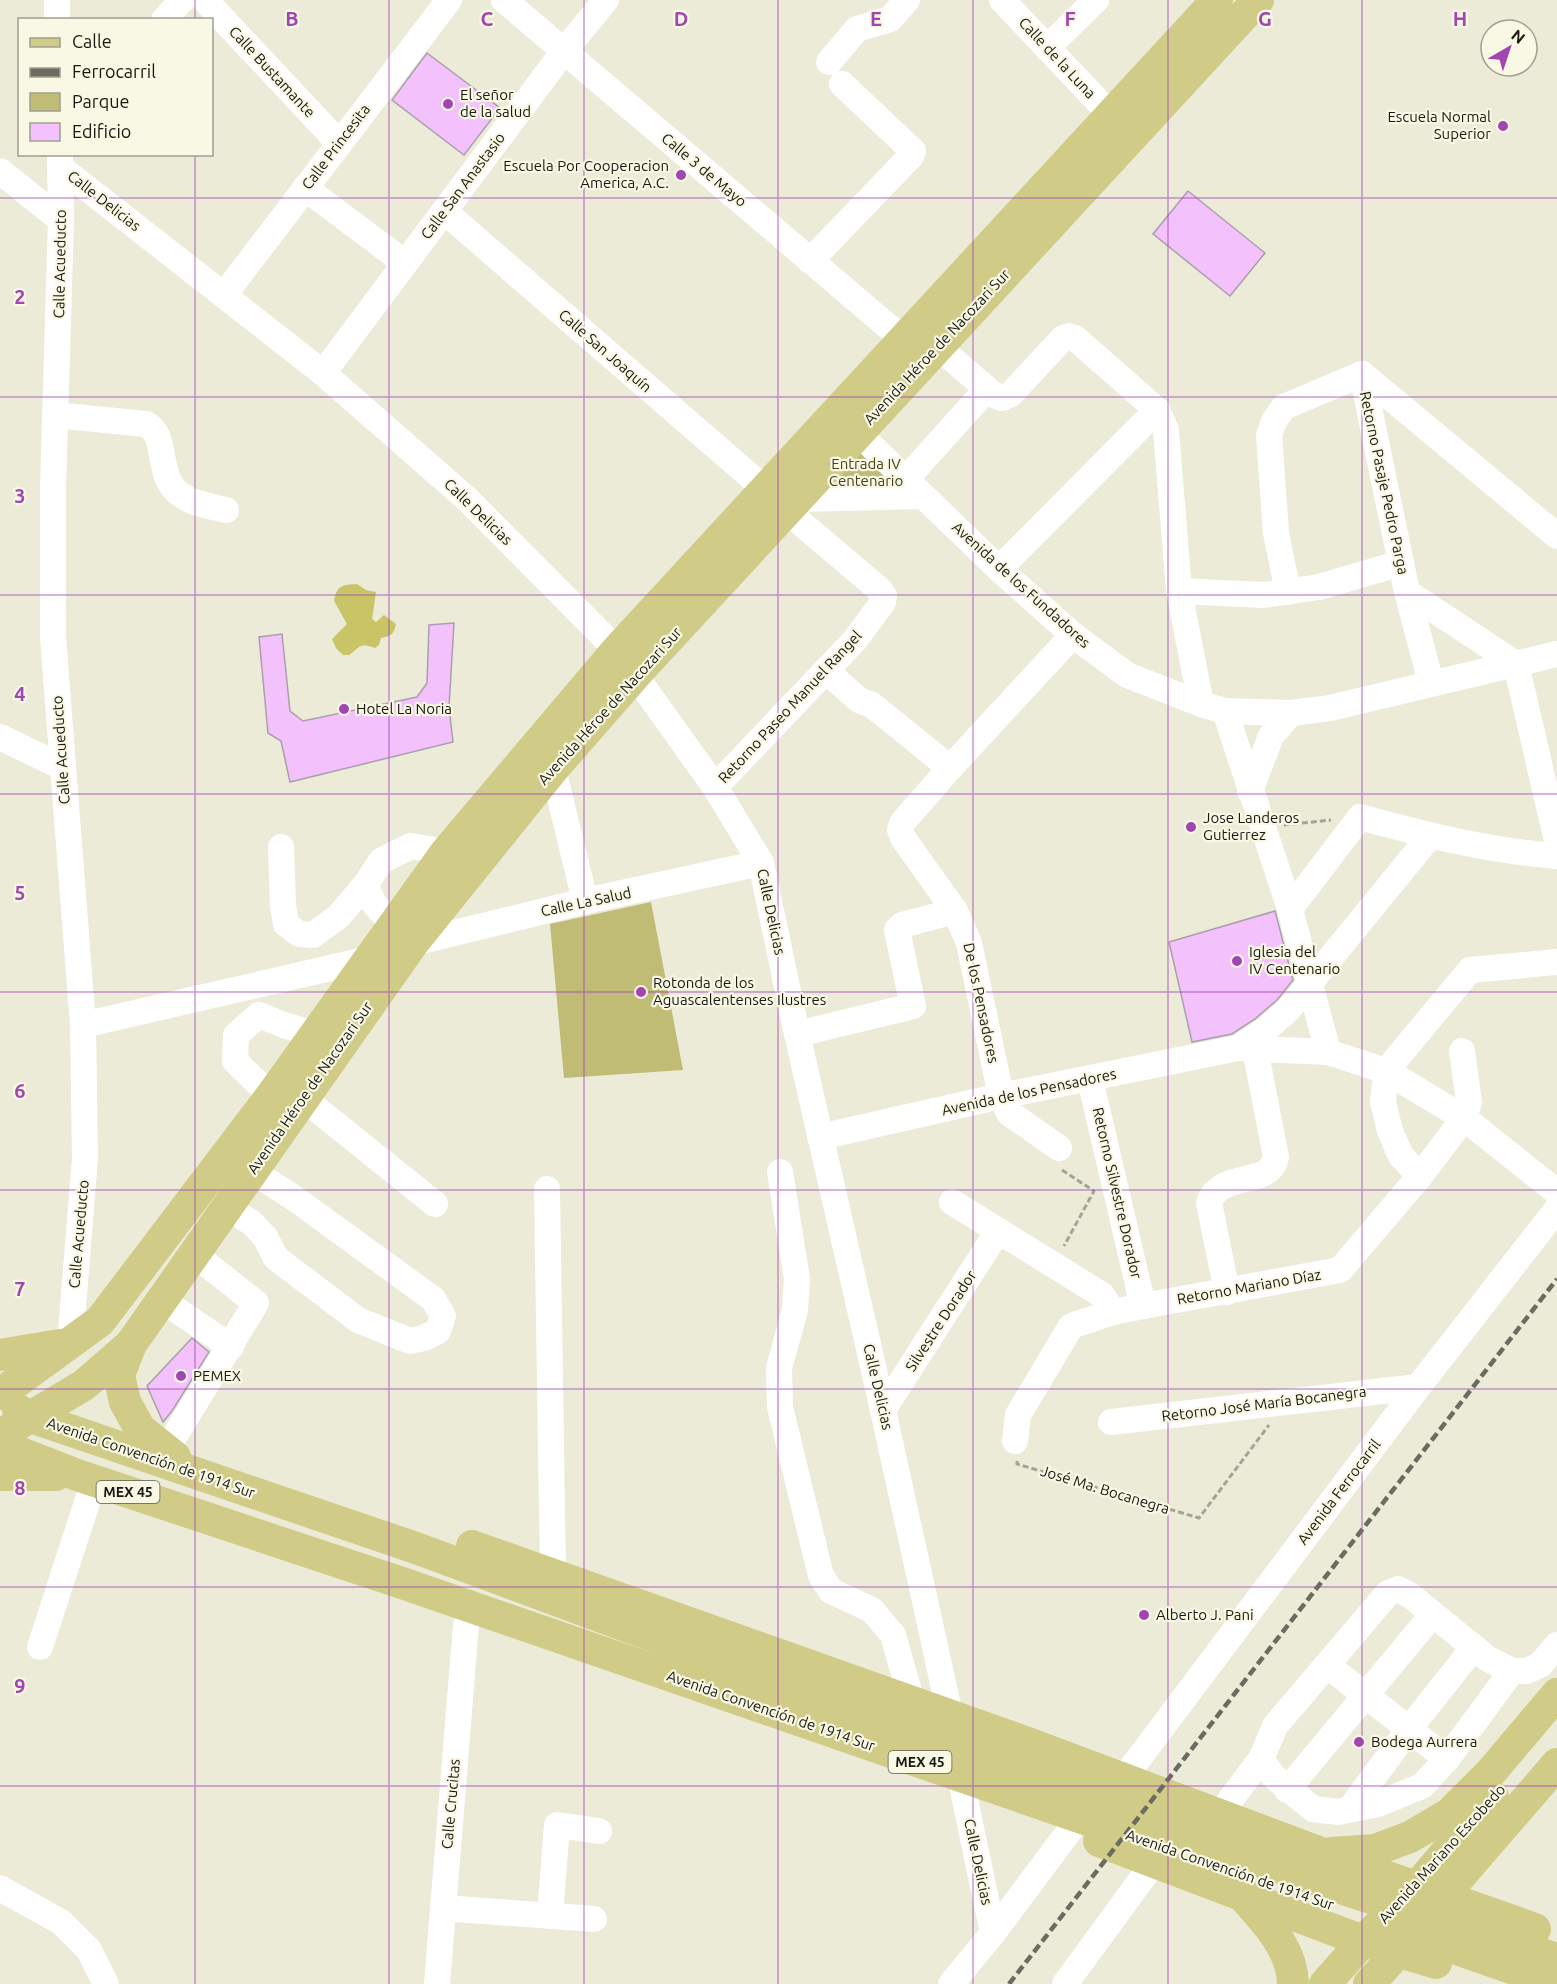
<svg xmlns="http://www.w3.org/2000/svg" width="1557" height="1984" viewBox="0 0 1557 1984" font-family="Ubuntu,sans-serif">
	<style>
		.green { fill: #c0bc75 }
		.water { fill: #c9c465 }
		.building { fill: #f3c1fb; stroke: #ab9fad; stroke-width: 1.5 }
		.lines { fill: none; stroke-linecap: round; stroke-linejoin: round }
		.path { stroke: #a5a596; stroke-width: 3; stroke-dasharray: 6 3; stroke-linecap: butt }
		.minor { stroke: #fff; stroke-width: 26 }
		.major { stroke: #d0cc87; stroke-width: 32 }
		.rail { stroke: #6b6b5f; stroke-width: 4.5; stroke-dasharray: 9 4.5; stroke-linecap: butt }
		.grid { fill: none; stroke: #a146b1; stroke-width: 1.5; stroke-opacity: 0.55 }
		.poi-dot { fill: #a146b1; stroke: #f9f8e5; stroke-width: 2 }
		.labels { text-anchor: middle; stroke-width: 4.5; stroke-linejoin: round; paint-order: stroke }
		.shield { fill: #f9f8e5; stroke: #5c5b51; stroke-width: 1.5 }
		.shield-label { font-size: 14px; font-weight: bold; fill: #181811 }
		.street-label { font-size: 15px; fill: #181811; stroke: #f9f8e5 }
		.poi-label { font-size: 15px; fill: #181811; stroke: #f9f8e5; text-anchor: start }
		.park-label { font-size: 15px; fill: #46431b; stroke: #f9f8e5 }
		.grid-label { font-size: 20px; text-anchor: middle; font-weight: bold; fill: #a146b1; stroke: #f9f8e5; stroke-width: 4.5; stroke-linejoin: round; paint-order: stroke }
	</style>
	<rect width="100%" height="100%" fill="#ebebd8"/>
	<g class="green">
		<polygon points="864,446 911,491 828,491"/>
		<polygon points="651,902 683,1070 564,1078 550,924"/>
	</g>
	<path class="water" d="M 357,584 L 366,590 L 376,592 L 372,619 L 376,622 L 384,615 L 396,624 C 394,634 391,636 381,638 L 379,645 L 375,648 C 359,642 361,647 349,655 L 343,655 L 336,648 L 332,639 L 347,624 L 334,601 C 337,585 342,585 357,584 Z"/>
	<g class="building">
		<polygon points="427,53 500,108 464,155 392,100"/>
		<polygon points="1188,191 1265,253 1230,296 1153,234"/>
		<polygon points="454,623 449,707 453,742 290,782 281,741 268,733 259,637 282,634 290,711 303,721 417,697 427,683 429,625"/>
		<polygon points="1275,911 1293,980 1277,1000 1255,1019 1232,1034 1192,1042 1169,942"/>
		<polygon points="192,1338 209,1352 172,1411 163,1422 147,1386"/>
	</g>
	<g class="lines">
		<g class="path">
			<polyline points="1284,825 1331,820"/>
			<polyline points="1062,1170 1094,1191 1064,1246"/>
			<polyline points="1017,1461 1017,1464 1199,1518 1269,1425"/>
		</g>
		<g class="minor">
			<polyline points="57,0 57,20"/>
			<polyline points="205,0 339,143"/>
			<polyline points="504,0 904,340"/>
			<polyline points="1002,0 1112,116"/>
			<polyline points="164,20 182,0"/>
			<polyline points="1047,48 1096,0"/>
			<polyline points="829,62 857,29 890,19 907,0"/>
			<polyline points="60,158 61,220 53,488 53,637 83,1025 85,1158 70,1344"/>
			<polyline points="61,168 323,373 467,499 617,650 715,787 761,863 797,1034 883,1410 950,1715 964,1795 993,1933"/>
			<polyline points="0,171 61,220"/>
			<polyline points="305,188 405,263"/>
			<polyline points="444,211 766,490"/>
			<polyline points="810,261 911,156 913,151 842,84"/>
			<polyline points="224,295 449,0"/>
			<polyline points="938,347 994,395 1002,398 1011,394 1063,338 1069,336 1075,338 1157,410 1166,430 1179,591 1201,704"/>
			<polyline points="323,373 564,51 606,0"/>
			<polyline points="1362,374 1407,592 1431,683"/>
			<polyline points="1362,374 1557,536"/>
			<path d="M 55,415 L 146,424 C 171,436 152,481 186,498 C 197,505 214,507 226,510"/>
			<polyline points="858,433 999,569 1073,635 1127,675 1201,704 1225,711 1291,713 1330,708 1557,654"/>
			<polyline points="906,479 987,389"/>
			<polyline points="799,499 923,496"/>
			<polyline points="999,569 1157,410"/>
			<polyline points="1179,591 1264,595 1319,587 1401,563"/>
			<polyline points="1288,592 1276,533 1269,435 1274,421 1284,407 1362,374"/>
			<polyline points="1407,592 1516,664 1557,841"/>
			<polyline points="826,671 859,700 872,705 950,768"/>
			<polyline points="1225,711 1290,909 1328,1052"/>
			<polyline points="0,737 62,767"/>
			<polyline points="553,769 585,901"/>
			<polyline points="715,787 855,640 883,602 884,596 880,590 788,512"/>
			<polyline points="1250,791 1271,736 1291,713"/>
			<polyline points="281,847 283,905 286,924 299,934 313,935 339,916 366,884 381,861 411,846 446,852"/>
			<path d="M 366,884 C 372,905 378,910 395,923"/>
			<path d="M 1290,909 L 1360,817 C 1425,835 1490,851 1557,856"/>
			<polyline points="413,943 585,901 761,863"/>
			<polyline points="83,1025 369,959"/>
			<polyline points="797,1034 913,1006 897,930 902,925 955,911"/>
			<polyline points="1238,1048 1264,1031 1288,1010 1430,836"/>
			<polyline points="1090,1079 1143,1306"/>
			<polyline points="271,1096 235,1061 236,1035 259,1015 284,1025 314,1034"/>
			<polyline points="303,1098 435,1204"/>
			<polyline points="820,1137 1001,1096 1238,1048 1328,1052 1386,1071 1464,1118 1557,1192"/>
			<polyline points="1059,1148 1009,1113 1001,1096 969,943 955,911 903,838 900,830 902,823 950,768 1073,635"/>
			<polyline points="780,1172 797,1279 795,1310 779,1368 780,1407 821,1576 831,1591 872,1610 893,1635 912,1702"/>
			<polyline points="1420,1176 1401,1156 1390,1131 1383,1102 1386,1071 1470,970 1557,962"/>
			<polyline points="547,1189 553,1575"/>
			<polyline points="952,1202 1102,1295 1113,1312"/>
			<polyline points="227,1207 252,1223 265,1237 276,1258 358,1320 410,1341 424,1338 438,1331 443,1316 433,1299 294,1198 252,1171"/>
			<path d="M 1227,1292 L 1209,1203 C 1219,1170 1271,1188 1276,1157 L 1255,1049"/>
			<polyline points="162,1300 231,1347"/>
			<polyline points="883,1410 998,1231"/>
			<polyline points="1111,1422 1418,1387"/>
			<polyline points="1015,1441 1018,1415 1071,1326 1113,1312 1143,1306 1340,1270 1420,1176 1464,1118 1469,1102 1462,1051"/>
			<polyline points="160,1460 256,1303 194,1254"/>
			<polyline points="40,1647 94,1481"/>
			<polyline points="1327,1665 1447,1759"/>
			<polyline points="1261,1759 1273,1776 1313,1809 1338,1812 1378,1804 1422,1786 1447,1759 1512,1671"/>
			<polyline points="1124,1778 1418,1387 1557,1209"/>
			<polyline points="1287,1790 1433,1614"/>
			<polyline points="1350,1809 1409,1729 1474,1647"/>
			<polyline points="1219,1815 1261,1759 1275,1726 1388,1593 1398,1589 1411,1596 1488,1659 1512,1671 1527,1671 1540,1665 1557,1645"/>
			<polyline points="0,1888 61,1922 89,1950 106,1984"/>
			<polyline points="443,1908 594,1919"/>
			<polyline points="550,1916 557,1825 599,1831"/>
			<polyline points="437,1984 466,1625"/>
			<polyline points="951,1984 993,1933 1070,1830"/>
			<polyline points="1065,1984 1155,1861"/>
		</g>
		<g class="major">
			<polyline points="131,1344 119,1375 125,1402 140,1429 175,1457"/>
			<polyline points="0,1355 60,1345"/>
			<polyline points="0,1394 100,1321 271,1096 446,852 617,650 1217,0"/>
			<polyline points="18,1410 31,1417 416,1548 1267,1864 1557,1959"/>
			<polyline points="0,1435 84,1385 131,1344 413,943 553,769 636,674 1258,0"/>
			<polyline points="0,1445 77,1475 402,1583 1131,1835"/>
			<polyline points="0,1475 56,1475"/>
			<polyline points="472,1546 1028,1743 1356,1866 1535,1929"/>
			<polyline points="1099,1841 1363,1941 1436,1963"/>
			<polyline points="1332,1853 1375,1850 1410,1837 1449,1814 1491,1772 1557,1694"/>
			<path d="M 1243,1896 C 1265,1922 1292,1947 1293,1984"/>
			<polyline points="1408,1932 1557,1984"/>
			<polyline points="1325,1984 1363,1941 1416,1888 1493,1797"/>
			<polyline points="1369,1984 1399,1951 1442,1897 1557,1764"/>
		</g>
		<polyline class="rail" points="1009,1984 1557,1279"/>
	</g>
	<path class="grid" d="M 195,0 L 195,20M 389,0 L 389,1984M 584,0 L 584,1984M 778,0 L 778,1984M 973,0 L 973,1984M 1168,0 L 1168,1984M 1362,0 L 1362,1984M 195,154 L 195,1984M 0,198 L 1557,198M 0,397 L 1557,397M 0,595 L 1557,595M 0,794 L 1557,794M 0,992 L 1557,992M 0,1190 L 1557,1190M 0,1389 L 1557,1389M 0,1587 L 1557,1587M 0,1786 L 1557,1786"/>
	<g class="poi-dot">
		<circle cx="448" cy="104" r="6"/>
		<circle cx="1503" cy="126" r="6"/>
		<circle cx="681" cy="175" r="6"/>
		<circle cx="344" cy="709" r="6"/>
		<circle cx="1191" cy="827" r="6"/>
		<circle cx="1237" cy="961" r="6"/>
		<circle cx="641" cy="992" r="6"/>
		<circle cx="181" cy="1376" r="6"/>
		<circle cx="1144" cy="1615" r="6"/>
		<circle cx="1359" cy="1742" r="6"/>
	</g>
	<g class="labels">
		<g class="shield">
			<rect x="96.5" y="1481" width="63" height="22" rx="4.5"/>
			<rect x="888.5" y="1751" width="63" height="22" rx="4.5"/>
		</g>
		<g class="shield-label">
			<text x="128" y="1497">MEX 45</text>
			<text x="920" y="1767">MEX 45</text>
		</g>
		<g class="street-label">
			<text transform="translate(1057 58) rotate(47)" y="5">Calle de la Luna</text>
			<text transform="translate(272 72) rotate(47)" y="5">Calle Bustamante</text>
			<text transform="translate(336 147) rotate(-53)" y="5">Calle Princesita</text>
			<text transform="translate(704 170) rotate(40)" y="5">Calle 3 de Mayo</text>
			<text transform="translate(463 186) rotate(-53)" y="5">Calle San Anastasio</text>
			<text transform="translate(104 201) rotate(38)" y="5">Calle Delicias</text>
			<text transform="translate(60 264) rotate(-89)" y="5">Calle Acueducto</text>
			<text transform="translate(937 347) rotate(-47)" y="5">Avenida Héroe de Nacozari Sur</text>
			<text transform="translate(605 351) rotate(41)" y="5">Calle San Joaquín</text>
			<text transform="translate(1384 483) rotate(78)" y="5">Retorno Pasaje Pedro Parga</text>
			<text transform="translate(478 512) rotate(44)" y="5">Calle Delicias</text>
			<text transform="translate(1021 585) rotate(42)" y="5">Avenida de los Fundadores</text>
			<text transform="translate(610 706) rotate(-48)" y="5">Avenida Héroe de Nacozari Sur</text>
			<text transform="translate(790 707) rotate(-47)" y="5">Retorno Paseo Manuel Rangel</text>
			<text transform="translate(61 750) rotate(-94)" y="5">Calle Acueducto</text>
			<text transform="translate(586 902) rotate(-12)" y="5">Calle La Salud</text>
			<text transform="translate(771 912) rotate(78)" y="5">Calle Delicias</text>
			<text transform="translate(981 1003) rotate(78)" y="5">De los Pensadores</text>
			<text transform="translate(310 1088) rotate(-55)" y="5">Avenida Héroe de Nacozari Sur</text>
			<text transform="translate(1029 1092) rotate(-12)" y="5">Avenida de los Pensadores</text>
			<text transform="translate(1117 1193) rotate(77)" y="5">Retorno Silvestre Dorador</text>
			<text transform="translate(79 1234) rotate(-85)" y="5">Calle Acueducto</text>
			<text transform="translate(1249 1287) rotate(-10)" y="5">Retorno Mariano Díaz</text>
			<text transform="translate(941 1321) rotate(-57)" y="5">Silvestre Dorador</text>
			<text transform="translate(878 1387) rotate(77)" y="5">Calle Delicias</text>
			<text transform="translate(1264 1404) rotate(-7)" y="5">Retorno José María Bocanegra</text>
			<text transform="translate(151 1458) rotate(19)" y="5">Avenida Convención de 1914 Sur</text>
			<text transform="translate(1105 1490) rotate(17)" y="5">José Ma. Bocanegra</text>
			<text transform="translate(1339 1492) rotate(-53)" y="5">Avenida Ferrocarril</text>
			<text transform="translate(771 1711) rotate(19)" y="5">Avenida Convención de 1914 Sur</text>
			<text transform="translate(451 1804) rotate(-85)" y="5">Calle Crucitas</text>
			<text transform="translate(1442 1854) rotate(-48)" y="5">Avenida Mariano Escobedo</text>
			<text transform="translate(978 1862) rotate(78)" y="5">Calle Delicias</text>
			<text transform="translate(1230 1870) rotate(19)" y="5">Avenida Convención de 1914 Sur</text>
		</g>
		<g class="poi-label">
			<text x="460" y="100">El señor<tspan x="460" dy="17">de la salud</tspan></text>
			<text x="1491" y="122" text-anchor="end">Escuela Normal<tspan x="1491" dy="17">Superior</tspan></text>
			<text x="669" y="171" text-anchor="end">Escuela Por Cooperacion<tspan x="669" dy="17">America, A.C.</tspan></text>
			<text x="356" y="714">Hotel La Noria</text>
			<text x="1203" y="823">Jose Landeros<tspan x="1203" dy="17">Gutierrez</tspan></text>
			<text x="1249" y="957">Iglesia del<tspan x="1249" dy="17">IV Centenario</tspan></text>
			<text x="653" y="988">Rotonda de los<tspan x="653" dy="17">Aguascalentenses Ilustres</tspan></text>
			<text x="193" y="1381">PEMEX</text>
			<text x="1156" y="1620">Alberto J. Pani</text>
			<text x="1371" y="1747">Bodega Aurrera</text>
		</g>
		<g class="park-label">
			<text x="866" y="469">Entrada IV<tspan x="866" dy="17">Centenario</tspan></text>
		</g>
	</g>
	<g class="grid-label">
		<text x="292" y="26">B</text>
		<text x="487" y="26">C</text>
		<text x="681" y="26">D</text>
		<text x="876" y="26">E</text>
		<text x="1070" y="26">F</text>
		<text x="1265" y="26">G</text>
		<text x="1460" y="26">H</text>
		<text x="20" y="304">2</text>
		<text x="20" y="503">3</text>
		<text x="20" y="701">4</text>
		<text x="20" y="900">5</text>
		<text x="20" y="1098">6</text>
		<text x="20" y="1296">7</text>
		<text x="20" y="1495">8</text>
		<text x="20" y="1693">9</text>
	</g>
	<rect x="18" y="18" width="195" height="138" fill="#f9f8e5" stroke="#9f9e90" stroke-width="1.5"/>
	<rect x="30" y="38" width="30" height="9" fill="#d0cc87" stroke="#9f9e90" stroke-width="1.5"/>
	<text x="72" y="48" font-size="18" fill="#181811">Calle</text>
	<rect x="30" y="68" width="30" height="9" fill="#6b6b5f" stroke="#9f9e90" stroke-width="1.5"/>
	<text x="72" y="78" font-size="18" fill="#181811">Ferrocarril</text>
	<rect x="30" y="93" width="30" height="18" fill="#c0bc75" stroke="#9f9e90" stroke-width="1.5"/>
	<text x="72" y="108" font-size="18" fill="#181811">Parque</text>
	<rect x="30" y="123" width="30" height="18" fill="#f3c1fb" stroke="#9f9e90" stroke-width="1.5"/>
	<text x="72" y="138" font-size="18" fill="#181811">Edificio</text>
	<g transform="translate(1509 48) rotate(39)"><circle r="28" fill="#f9f8e5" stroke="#9f9e90" stroke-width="1.5"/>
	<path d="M0-4.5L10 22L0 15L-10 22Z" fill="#a146b1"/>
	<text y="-9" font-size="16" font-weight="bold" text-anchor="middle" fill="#181811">N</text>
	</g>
</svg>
